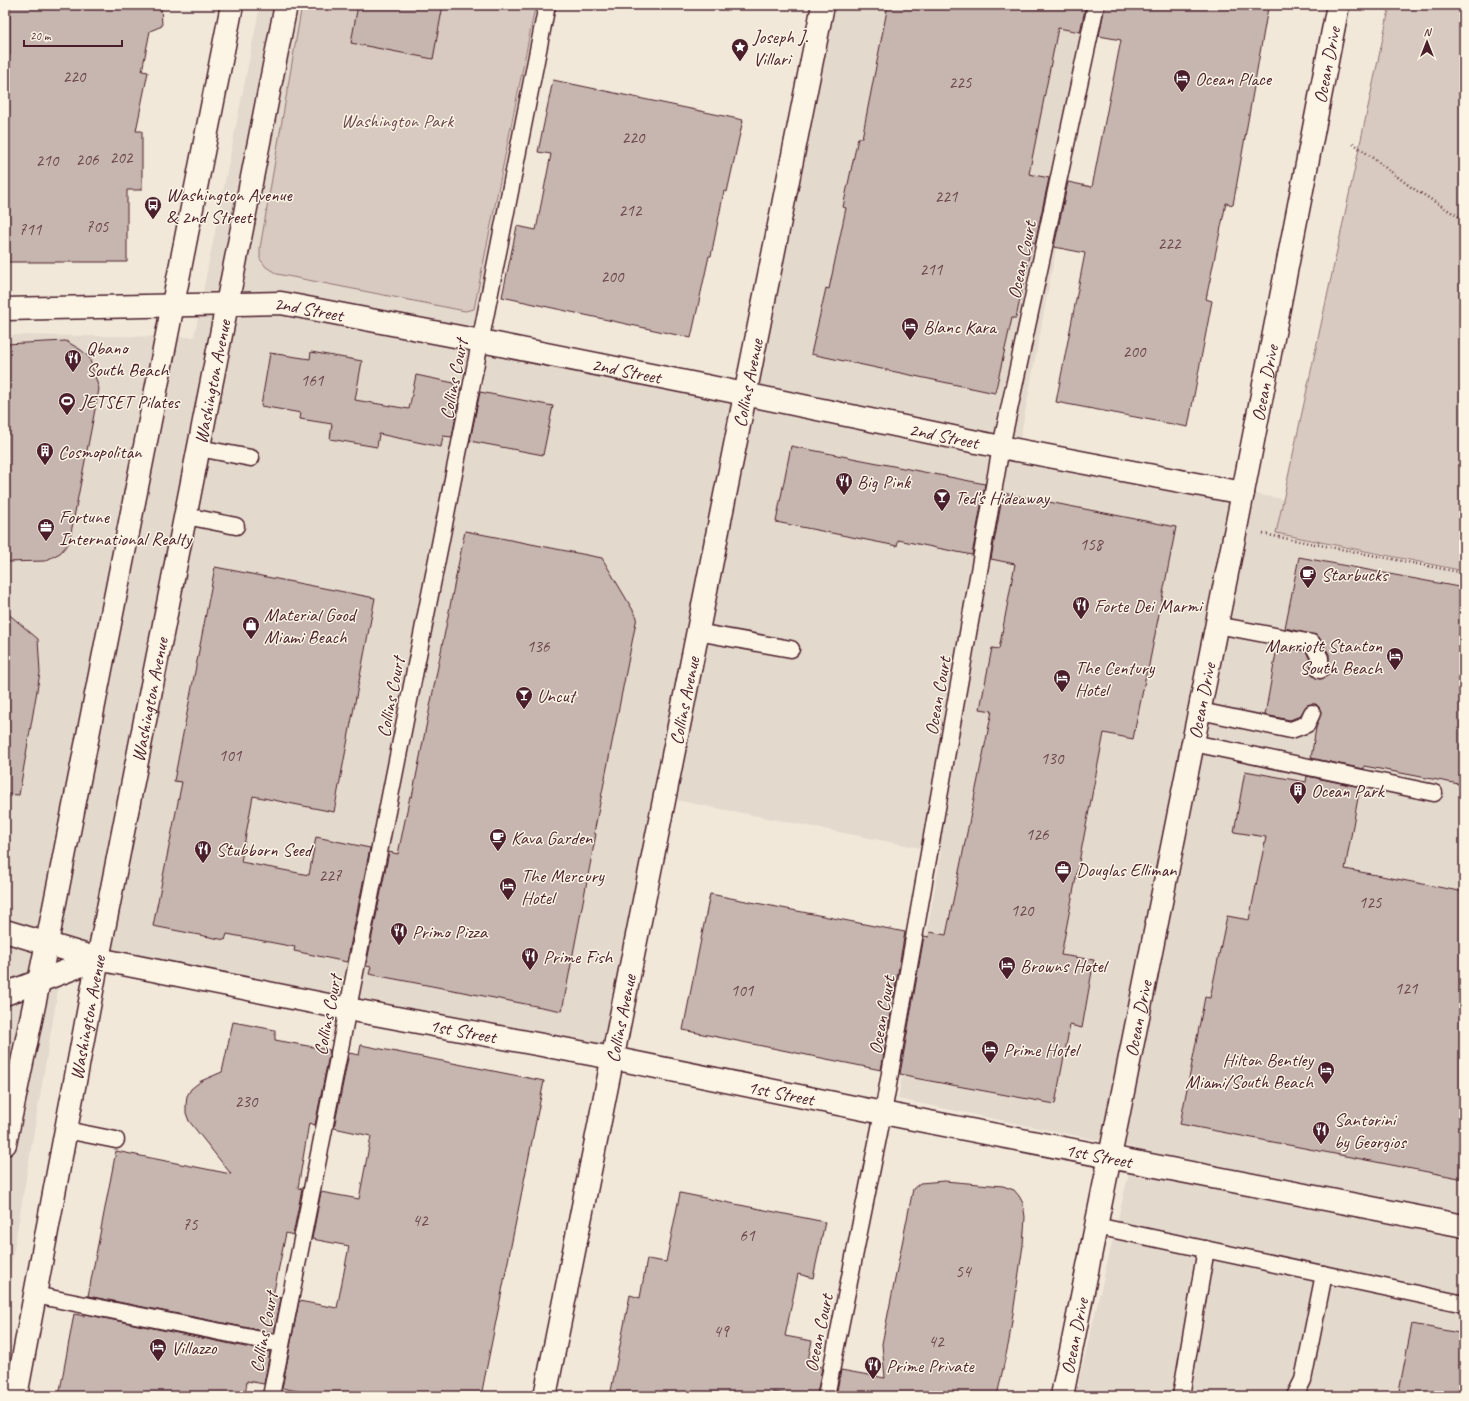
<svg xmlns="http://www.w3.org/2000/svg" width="1469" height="1401" viewBox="0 0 1469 1401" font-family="Caveat,sans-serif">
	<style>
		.built { fill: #e4d9cd }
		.green { fill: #d8cac0; stroke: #917476 }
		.building { fill: #c7b6af; stroke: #4a1f2b }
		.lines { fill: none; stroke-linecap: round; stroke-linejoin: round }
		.service-casing { stroke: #4a1f2b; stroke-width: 19 }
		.minor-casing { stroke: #4a1f2b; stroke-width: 25 }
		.tertiary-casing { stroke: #4a1f2b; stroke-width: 25 }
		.path { stroke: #4a1f2b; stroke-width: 2.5; stroke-dasharray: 1 3; stroke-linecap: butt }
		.service { stroke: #fcf5e5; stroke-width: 16 }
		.minor { stroke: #fcf5e5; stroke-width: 22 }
		.tertiary { stroke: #fcf5e5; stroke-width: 22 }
		.labels { text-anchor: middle; stroke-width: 3; stroke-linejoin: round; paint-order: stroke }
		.number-label { font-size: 17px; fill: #69454c }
		.poi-label { font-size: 19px; fill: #4a1f2b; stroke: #fcf5e5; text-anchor: start }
		.street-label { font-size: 19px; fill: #4a1f2b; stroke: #fcf5e5 }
		.park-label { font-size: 19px; fill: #6e4a50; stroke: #fcf5e5 }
	</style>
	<rect width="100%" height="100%" fill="#f1e8da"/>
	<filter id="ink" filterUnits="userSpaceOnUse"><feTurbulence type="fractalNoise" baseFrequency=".025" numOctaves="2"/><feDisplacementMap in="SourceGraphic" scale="8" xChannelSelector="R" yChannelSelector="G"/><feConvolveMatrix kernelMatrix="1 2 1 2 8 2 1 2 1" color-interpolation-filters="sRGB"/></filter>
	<g filter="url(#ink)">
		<polygon class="built" points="260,5 547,5 481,341 745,394 823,5 1102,5 1018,450 1283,499 1276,533 1464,573 1464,1396 1075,1396 1135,1148 898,1099 941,852 665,798 612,1058 64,955 5,1302 5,335 194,337"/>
		<g class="green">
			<polygon points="302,5 522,5 535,8 474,309 465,311 277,274 266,267 260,259 260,248"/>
			<polygon points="1390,5 1464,5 1464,571 1276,533"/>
		</g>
		<g class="building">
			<polygon points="10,5 161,5 162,26 150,31 142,71 148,72 136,131 142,131 142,190 127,190 127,262 5,262 5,55 10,55"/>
			<polygon points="358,5 443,5 433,59 351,43"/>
			<polygon points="888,5 1086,5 1080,32 1058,28 1029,174 1049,178 1035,243 1032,242 1016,318 1012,318 995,393 811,354 826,288 829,289 846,208 843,207 858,138 862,138"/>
			<polygon points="1105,5 1253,5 1268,8 1233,205 1226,203 1206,299 1212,301 1188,427 1056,402 1085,253 1054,247 1068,182 1092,187 1121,40 1099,36"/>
			<polygon points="553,80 743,120 727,192 724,191 711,256 709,256 691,338 502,297 517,226 536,230 551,154 538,152"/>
			<polygon points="66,341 81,350 89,357 99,389 69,543 60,553 45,561 5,562 5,344"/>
			<polygon points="311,352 362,361 355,400 409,409 416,375 454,383 454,386 461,388 452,437 443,436 441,447 379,434 377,447 330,439 332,424 300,419 301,413 261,406 270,353 310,359"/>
			<polygon points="480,392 553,406 543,455 470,441"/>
			<polygon points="791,446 985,484 972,555 898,540 897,546 776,522"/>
			<polygon points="1003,493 1176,527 1148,670 1147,670 1133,739 1104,733 1061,955 1094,960 1082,1028 1070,1025 1055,1104 914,1078 914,1077 900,1074 924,936 929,937 930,932 946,935 992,711 980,709 992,648 999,649 1015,564 991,559"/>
			<polygon points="465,531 602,558 637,617 594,833 596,834 562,1011 369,974 371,967 366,966 389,852 398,854 410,796 412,797"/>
			<polygon points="1299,557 1464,588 1464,785 1364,766 1364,769 1311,758 1316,728 1321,712 1319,707 1316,704 1311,704 1307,705 1300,716 1290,720 1265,715 1276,653 1281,654 1282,647 1306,651 1310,660 1312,674 1316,678 1320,679 1324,678 1328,675 1329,670 1329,654 1318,636 1285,628"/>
			<polygon points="215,567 375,598 334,812 253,796 241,862 309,875 316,837 370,848 347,962 294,951 295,947 227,934 225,940 153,926 182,782 174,781"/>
			<polygon points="5,611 38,639 40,673 19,795 5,794"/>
			<polygon points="1245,771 1306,782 1307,776 1360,787 1345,869 1464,892 1464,1179 1180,1124 1205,997 1210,998 1227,916 1249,920 1266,837 1234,832"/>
			<polygon points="710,894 905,932 881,1070 683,1030"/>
			<polygon points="233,1022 275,1030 275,1040 330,1050 315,1125 309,1123 298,1188 302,1189 293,1235 286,1233 273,1296 281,1298 274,1333 88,1296 116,1151 231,1174 189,1121 186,1113 186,1105 187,1096 191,1089 201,1081 222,1072"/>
			<polygon points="361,1045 544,1081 481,1396 324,1396 282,1388 299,1301 337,1308 349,1246 312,1239 321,1192 359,1199 371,1136 334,1128 349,1053 359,1055"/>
			<polygon points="944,1181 1003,1186 1014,1190 1019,1196 1023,1203 1025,1217 1023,1245 1009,1341 997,1396 836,1396 841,1370 885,1378 882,1344 913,1189 920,1183"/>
			<polygon points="680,1193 825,1222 813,1278 798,1274 785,1336 812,1341 807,1365 822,1367 817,1396 795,1396 773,1392 772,1396 610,1396 630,1295 640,1298 647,1259 666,1262"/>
			<polygon points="74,1314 84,1316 84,1314 270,1352 264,1384 247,1381 245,1396 59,1396"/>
			<polygon points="1412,1324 1464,1334 1464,1396 1398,1396"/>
		</g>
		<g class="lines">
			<defs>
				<g id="service">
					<polyline points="199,448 251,458"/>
					<polyline points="186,516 236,526"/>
					<polyline points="1217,625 1312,643 1320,658 1320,670"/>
					<polyline points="697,632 791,649"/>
					<polyline points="1200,711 1291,730 1307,724 1312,713"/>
					<polyline points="1193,743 1434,793"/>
					<polyline points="66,1130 116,1140"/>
					<polyline points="1096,1226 1464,1304"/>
					<polyline points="35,1295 281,1344"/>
					<polyline points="271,1396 547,5"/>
					<polyline points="826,1396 883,1113 1001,447 1096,5"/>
					<polyline points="1181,1396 1206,1249"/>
					<polyline points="1295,1396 1303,1380 1324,1274"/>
				</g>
				<g id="minor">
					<path id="s1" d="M 5,309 L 281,303 L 481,341 L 706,386 L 1001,447 L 1243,493"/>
					<path id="s2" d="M 5,931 L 98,959 L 348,1009 L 612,1058 L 883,1113 L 1464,1226"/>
					<polyline points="5,994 98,959"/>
				</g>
				<g id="tertiary">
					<polyline points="5,1144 47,943 232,5"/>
					<path id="s3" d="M 16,1396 L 98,959 L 286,5"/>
					<path id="s4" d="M 545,1396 L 823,5"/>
					<path id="s5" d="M 1062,1396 L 1236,528 L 1338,5"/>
				</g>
			</defs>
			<use href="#service" class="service-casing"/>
			<use href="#minor" class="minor-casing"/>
			<use href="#tertiary" class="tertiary-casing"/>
			<g class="path">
				<polyline points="1353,143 1411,187 1464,220"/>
				<polyline points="1263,534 1464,573"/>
			</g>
			<use href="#service" class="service"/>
			<use href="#minor" class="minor"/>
			<use href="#tertiary" class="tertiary"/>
		</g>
	</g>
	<defs>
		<symbol id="sight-pin" viewBox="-11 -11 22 30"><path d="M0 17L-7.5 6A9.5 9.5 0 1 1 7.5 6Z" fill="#4a1f2b" stroke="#fcf5e5"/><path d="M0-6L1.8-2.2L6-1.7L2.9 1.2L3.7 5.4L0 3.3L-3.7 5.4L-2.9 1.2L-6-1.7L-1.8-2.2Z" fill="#fff"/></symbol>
		<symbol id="hotel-pin" viewBox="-11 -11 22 30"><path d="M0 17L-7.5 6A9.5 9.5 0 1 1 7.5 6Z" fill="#4a1f2b" stroke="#fcf5e5"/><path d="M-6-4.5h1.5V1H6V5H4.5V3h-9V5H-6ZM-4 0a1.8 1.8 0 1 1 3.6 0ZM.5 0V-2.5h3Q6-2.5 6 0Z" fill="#fff"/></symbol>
		<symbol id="bus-pin" viewBox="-11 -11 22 30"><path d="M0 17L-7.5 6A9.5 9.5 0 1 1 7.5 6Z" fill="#4a1f2b" stroke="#fcf5e5"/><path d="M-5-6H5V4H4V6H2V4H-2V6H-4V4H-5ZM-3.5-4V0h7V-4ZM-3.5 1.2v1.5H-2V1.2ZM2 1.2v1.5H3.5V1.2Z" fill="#fff"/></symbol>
		<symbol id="restaurant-pin" viewBox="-11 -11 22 30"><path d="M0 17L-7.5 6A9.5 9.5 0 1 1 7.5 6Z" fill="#4a1f2b" stroke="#fcf5e5"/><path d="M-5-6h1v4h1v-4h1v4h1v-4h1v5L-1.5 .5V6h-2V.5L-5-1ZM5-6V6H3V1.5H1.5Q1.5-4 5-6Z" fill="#fff"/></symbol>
		<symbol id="stadium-pin" viewBox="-11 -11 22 30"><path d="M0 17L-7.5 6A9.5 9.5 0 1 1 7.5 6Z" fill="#4a1f2b" stroke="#fcf5e5"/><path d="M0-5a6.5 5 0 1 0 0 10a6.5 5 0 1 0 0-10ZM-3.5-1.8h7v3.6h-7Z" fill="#fff"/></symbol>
		<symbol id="building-pin" viewBox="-11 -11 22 30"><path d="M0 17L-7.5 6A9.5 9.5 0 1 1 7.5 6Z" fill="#4a1f2b" stroke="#fcf5e5"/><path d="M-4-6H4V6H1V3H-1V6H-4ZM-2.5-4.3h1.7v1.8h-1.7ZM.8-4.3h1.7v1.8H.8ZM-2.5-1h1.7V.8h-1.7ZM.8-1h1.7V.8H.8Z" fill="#fff"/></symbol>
		<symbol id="bar-pin" viewBox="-11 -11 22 30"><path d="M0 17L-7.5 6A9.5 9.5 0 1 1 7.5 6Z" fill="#4a1f2b" stroke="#fcf5e5"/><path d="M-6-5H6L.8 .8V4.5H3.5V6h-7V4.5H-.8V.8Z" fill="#fff"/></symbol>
		<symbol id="office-pin" viewBox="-11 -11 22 30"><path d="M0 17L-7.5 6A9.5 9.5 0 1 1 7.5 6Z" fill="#4a1f2b" stroke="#fcf5e5"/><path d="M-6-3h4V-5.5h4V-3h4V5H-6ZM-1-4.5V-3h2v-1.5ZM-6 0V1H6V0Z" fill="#fff"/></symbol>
		<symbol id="cafe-pin" viewBox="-11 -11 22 30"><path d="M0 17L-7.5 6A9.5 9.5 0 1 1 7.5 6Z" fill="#4a1f2b" stroke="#fcf5e5"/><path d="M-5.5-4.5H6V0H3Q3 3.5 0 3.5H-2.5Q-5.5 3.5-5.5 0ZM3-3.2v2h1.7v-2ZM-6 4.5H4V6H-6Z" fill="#fff"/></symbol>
		<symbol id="shop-pin" viewBox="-11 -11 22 30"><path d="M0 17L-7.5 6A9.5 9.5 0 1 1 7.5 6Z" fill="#4a1f2b" stroke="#fcf5e5"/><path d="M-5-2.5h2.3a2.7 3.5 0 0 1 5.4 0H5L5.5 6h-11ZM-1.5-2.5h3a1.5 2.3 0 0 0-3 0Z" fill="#fff"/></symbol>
	</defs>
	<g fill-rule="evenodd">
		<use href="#sight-pin" x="730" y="37" width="20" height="27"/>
		<use href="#hotel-pin" x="1172" y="68" width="20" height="27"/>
		<use href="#bus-pin" x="143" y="195" width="20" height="27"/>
		<use href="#hotel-pin" x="900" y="316" width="20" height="27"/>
		<use href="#restaurant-pin" x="63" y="348" width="20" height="27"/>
		<use href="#stadium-pin" x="57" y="391" width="20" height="27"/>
		<use href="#building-pin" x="35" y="441" width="20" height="27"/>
		<use href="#restaurant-pin" x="834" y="471" width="20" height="27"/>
		<use href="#bar-pin" x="932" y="487" width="20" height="27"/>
		<use href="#office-pin" x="36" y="517" width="20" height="27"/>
		<use href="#cafe-pin" x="1298" y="564" width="20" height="27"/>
		<use href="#restaurant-pin" x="1071" y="595" width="20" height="27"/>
		<use href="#shop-pin" x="241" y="615" width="20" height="27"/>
		<use href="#hotel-pin" x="1385" y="646" width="20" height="27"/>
		<use href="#hotel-pin" x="1052" y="668" width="20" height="27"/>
		<use href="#bar-pin" x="514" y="685" width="20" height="27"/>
		<use href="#building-pin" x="1288" y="780" width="20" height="27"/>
		<use href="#cafe-pin" x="488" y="827" width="20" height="27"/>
		<use href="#restaurant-pin" x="193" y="839" width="20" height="27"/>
		<use href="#office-pin" x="1053" y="859" width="20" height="27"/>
		<use href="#hotel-pin" x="498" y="876" width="20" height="27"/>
		<use href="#restaurant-pin" x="389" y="921" width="20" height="27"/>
		<use href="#restaurant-pin" x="520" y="946" width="20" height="27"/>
		<use href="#hotel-pin" x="997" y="955" width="20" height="27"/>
		<use href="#hotel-pin" x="980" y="1039" width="20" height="27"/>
		<use href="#hotel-pin" x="1316" y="1060" width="20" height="27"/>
		<use href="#restaurant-pin" x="1311" y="1120" width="20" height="27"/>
		<use href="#hotel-pin" x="148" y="1337" width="20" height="27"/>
		<use href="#restaurant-pin" x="863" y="1355" width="20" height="27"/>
	</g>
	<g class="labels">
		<g class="number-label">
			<text x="74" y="82">220</text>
			<text x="960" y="88">225</text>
			<text x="633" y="143">220</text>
			<text x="121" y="163">202</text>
			<text x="87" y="165">206</text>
			<text x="47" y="166">210</text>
			<text x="946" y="202">221</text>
			<text x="630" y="216">212</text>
			<text x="97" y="232">705</text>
			<text x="30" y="235">711</text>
			<text x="1169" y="249">222</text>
			<text x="931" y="275">211</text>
			<text x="612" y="282">200</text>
			<text x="1134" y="357">200</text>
			<text x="312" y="386">161</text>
			<text x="1091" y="550">158</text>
			<text x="538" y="652">136</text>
			<text x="230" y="761">101</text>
			<text x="1052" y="764">130</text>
			<text x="1037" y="840">126</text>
			<text x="330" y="881">227</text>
			<text x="1370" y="908">125</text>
			<text x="1022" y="916">120</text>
			<text x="1406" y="994">121</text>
			<text x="742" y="996">101</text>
			<text x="246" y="1107">230</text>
			<text x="420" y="1226">42</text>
			<text x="190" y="1230">75</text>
			<text x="747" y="1241">61</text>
			<text x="963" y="1277">54</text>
			<text x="721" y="1337">49</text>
			<text x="936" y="1347">42</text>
		</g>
		<g class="poi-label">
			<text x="753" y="43">Joseph J.<tspan x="753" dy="22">Villari</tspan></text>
			<text x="1195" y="85">Ocean Place</text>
			<text x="166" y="201">Washington Avenue<tspan x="166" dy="22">&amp; 2nd Street</tspan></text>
			<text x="923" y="333">Blanc Kara</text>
			<text x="86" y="354">Qbano<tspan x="86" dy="22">South Beach</tspan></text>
			<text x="80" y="408">JETSET Pilates</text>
			<text x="58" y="458">Cosmopolitan</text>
			<text x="857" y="488">Big Pink</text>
			<text x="955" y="504">Ted's Hideaway</text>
			<text x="59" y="523">Fortune<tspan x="59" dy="22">International Realty</tspan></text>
			<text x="1321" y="581">Starbucks</text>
			<text x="1094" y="612">Forte Dei Marmi</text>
			<text x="264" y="621">Material Good<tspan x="264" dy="22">Miami Beach</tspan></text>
			<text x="1382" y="652" text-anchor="end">Marriott Stanton<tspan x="1382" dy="22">South Beach</tspan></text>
			<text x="1075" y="674">The Century<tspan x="1075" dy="22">Hotel</tspan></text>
			<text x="537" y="702">Uncut</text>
			<text x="1311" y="797">Ocean Park</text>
			<text x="511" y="844">Kava Garden</text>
			<text x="216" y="856">Stubborn Seed</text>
			<text x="1076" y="876">Douglas Elliman</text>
			<text x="521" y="882">The Mercury<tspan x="521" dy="22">Hotel</tspan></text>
			<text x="412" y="938">Primo Pizza</text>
			<text x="543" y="963">Prime Fish</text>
			<text x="1020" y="972">Browns Hotel</text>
			<text x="1003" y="1056">Prime Hotel</text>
			<text x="1313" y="1066" text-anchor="end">Hilton Bentley<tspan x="1313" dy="22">Miami/South Beach</tspan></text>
			<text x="1334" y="1126">Santorini<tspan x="1334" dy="22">by Georgios</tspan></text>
			<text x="171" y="1354">Villazzo</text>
			<text x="886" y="1372">Prime Private</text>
		</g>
		<g class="street-label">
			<text dy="7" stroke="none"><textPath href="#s5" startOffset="1357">Ocean Drive</textPath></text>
			<text transform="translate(1021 260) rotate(-78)" y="7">Ocean Court</text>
			<text dy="7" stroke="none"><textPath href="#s1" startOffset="304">2nd Street</textPath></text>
			<text dy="7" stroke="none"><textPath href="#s1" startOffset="628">2nd Street</textPath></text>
			<text transform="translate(453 379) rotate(-79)" y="7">Collins Court</text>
			<text dy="7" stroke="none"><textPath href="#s3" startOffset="1033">Washington Avenue</textPath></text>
			<text dy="7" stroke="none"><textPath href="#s4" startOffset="1033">Collins Avenue</textPath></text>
			<text dy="7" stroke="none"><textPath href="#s5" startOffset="1033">Ocean Drive</textPath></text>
			<text dy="7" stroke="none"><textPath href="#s1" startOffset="952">2nd Street</textPath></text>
			<text transform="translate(937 696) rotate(-80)" y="7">Ocean Court</text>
			<text transform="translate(390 697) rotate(-79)" y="7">Collins Court</text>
			<text dy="7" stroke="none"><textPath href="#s3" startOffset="709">Washington Avenue</textPath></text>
			<text dy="7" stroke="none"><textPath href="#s4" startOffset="709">Collins Avenue</textPath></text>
			<text dy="7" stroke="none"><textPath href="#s5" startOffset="709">Ocean Drive</textPath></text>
			<text transform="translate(327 1015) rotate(-79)" y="7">Collins Court</text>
			<text transform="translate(881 1015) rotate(-80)" y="7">Ocean Court</text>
			<text dy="7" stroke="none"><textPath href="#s3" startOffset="385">Washington Avenue</textPath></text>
			<text dy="7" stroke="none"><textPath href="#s4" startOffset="385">Collins Avenue</textPath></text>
			<text dy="7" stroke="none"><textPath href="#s5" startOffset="385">Ocean Drive</textPath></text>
			<text dy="7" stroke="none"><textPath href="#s2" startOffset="469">1st Street</textPath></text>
			<text dy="7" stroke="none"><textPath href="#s2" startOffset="793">1st Street</textPath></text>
			<text dy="7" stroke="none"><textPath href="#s2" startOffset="1117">1st Street</textPath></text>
			<text transform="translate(263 1332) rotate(-79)" y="7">Collins Court</text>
			<text transform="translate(818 1333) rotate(-78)" y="7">Ocean Court</text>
			<text dy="7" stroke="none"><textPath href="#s5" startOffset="61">Ocean Drive</textPath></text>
		</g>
		<g class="park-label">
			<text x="397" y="127">Washington Park</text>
		</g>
	</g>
	<rect width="1469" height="1401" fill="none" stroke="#fcf5e5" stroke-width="20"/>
	<rect x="10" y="10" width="1449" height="1381" fill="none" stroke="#4a1f2b" stroke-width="1.5" filter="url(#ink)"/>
	<g transform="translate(1427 42)" stroke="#fcf5e5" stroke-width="3" paint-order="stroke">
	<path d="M0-3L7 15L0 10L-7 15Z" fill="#4a1f2b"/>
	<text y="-6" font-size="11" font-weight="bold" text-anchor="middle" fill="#4a1f2b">N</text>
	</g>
	<path d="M24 40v6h98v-6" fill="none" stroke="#4a1f2b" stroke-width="2"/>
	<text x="30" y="40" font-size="12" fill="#4a1f2b" stroke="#fcf5e5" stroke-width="3" paint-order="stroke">20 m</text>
</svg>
